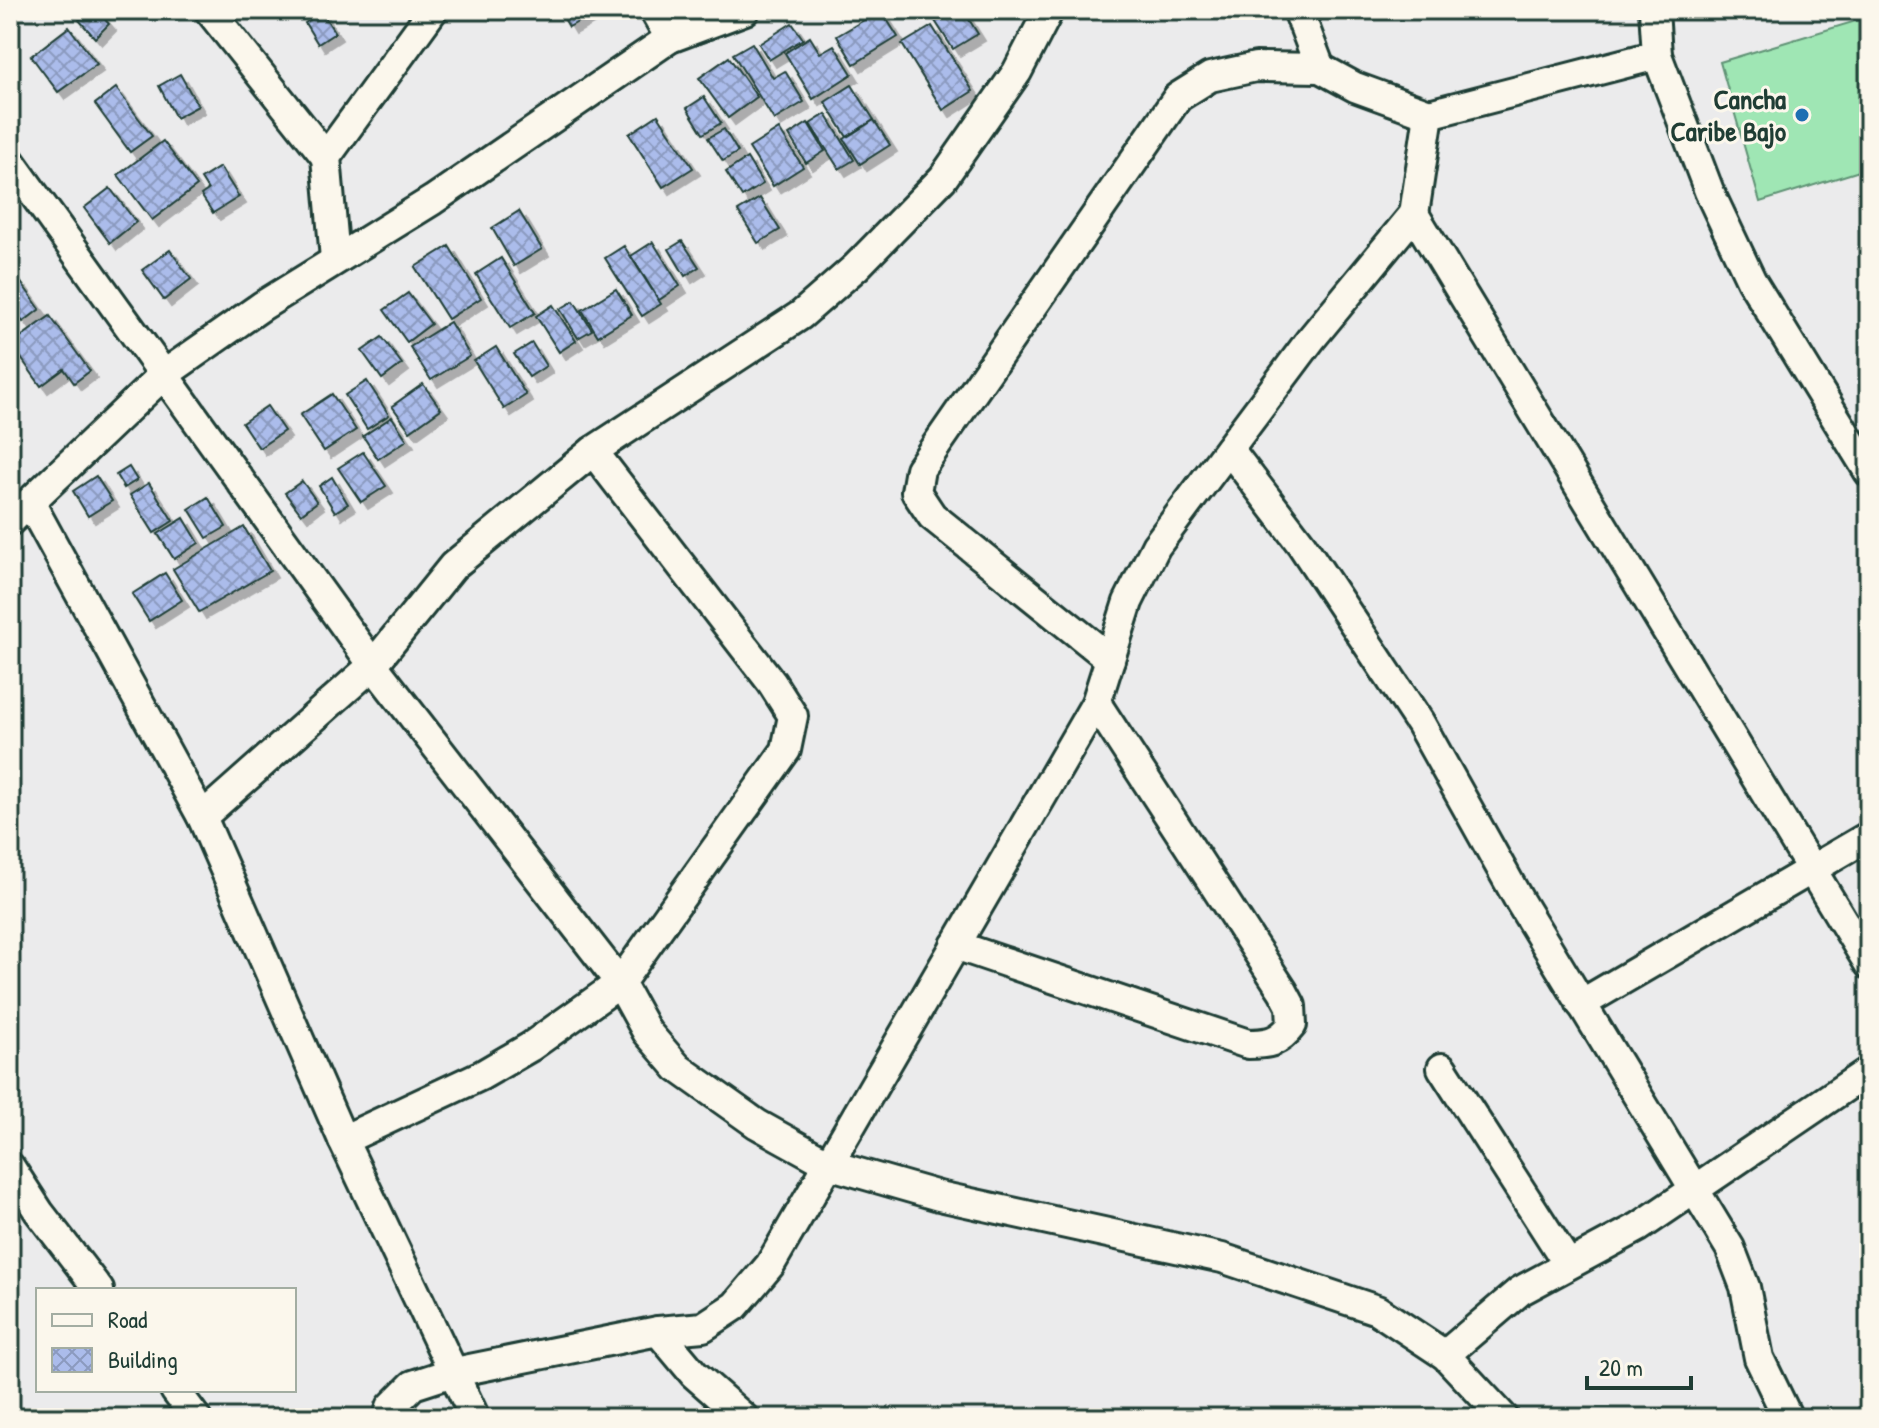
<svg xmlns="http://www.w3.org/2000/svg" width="1879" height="1428" viewBox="0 0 1879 1428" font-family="'Patrick Hand',sans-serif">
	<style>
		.grass { fill: #9fe6b4; stroke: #5f9274; stroke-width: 2 }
		.building { fill: url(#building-cross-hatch); stroke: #1f3d34; stroke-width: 2; filter: url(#shadow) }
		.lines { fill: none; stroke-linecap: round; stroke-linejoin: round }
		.minor-casing { stroke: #1f3d34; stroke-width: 34 }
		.minor { stroke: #fbf7ec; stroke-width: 28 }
		.poi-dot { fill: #1f6fb2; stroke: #fbf7ec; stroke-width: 3 }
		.labels { text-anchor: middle; stroke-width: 6; stroke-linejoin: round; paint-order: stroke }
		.poi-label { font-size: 28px; font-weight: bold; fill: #1f3d34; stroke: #fbf7ec; text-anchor: end }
	</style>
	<defs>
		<pattern id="building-cross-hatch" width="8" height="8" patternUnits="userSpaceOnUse" patternTransform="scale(2)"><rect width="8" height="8" fill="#abbceb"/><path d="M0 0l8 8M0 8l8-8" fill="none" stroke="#8b9abf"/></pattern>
		<filter id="shadow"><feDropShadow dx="7" dy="7" stdDeviation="0" flood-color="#0004"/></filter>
	</defs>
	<rect width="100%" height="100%" fill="#ebebec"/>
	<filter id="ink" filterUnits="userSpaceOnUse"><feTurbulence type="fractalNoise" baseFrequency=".0125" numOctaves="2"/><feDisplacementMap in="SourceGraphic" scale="16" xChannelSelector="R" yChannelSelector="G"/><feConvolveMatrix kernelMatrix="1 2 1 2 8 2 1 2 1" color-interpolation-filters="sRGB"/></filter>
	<g filter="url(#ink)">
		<polygon class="grass" points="1869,17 1869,168 1760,202 1720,62"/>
		<g class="building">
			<polygon points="90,10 97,10 109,24 95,38 79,20"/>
			<polygon points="559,10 599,10 569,27"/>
			<polygon points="881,10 898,37 854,64 837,36"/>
			<polygon points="928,10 963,10 978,34 953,49"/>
			<polygon points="322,12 335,33 318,44 305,23"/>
			<polygon points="792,23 803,39 769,60 759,44"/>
			<polygon points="932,26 973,91 943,110 902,44"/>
			<polygon points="69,27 97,64 58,92 31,56"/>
			<polygon points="810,37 820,53 834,45 852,74 813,99 785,53"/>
			<polygon points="752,43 773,78 785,71 804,102 774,120 733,54"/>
			<polygon points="729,57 757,97 728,118 699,78"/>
			<polygon points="180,74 198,106 176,118 159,86"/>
			<polygon points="852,85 874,120 847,137 825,102"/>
			<polygon points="116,88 152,136 130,152 95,104"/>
			<polygon points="704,97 721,123 703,134 687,108"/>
			<polygon points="826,114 854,160 839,169 810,124"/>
			<polygon points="658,115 693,168 663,187 629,134"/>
			<polygon points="874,120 890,145 860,164 844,139"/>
			<polygon points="808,123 825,151 806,163 789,135"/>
			<polygon points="724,129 738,152 723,161 708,138"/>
			<polygon points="779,129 803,167 773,186 749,148"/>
			<polygon points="163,141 197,186 152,220 118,175"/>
			<polygon points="747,158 763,184 742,197 726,172"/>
			<polygon points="220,167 239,197 213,213 201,195 208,190 201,179"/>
			<polygon points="110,188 136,222 110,243 84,208"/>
			<polygon points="760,198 780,230 758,243 738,211"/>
			<polygon points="519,211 542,249 514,266 492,228"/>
			<polygon points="682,241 699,267 685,276 669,249"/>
			<polygon points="653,242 680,286 659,300 631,256"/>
			<polygon points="449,246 481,298 448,319 415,267"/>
			<polygon points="624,246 661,304 642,316 605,258"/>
			<polygon points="170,250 191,279 164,300 142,270"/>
			<polygon points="501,258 535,313 510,328 476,274"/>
			<polygon points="20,281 40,309 23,322 10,304 10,288"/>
			<polygon points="616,289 632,315 598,336 582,310"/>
			<polygon points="408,293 431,324 407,342 384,310"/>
			<polygon points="574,301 592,330 578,338 560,309"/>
			<polygon points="553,305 576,341 559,352 536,316"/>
			<polygon points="50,316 90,371 74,383 64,369 41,386 11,344"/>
			<polygon points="450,322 470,356 431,380 410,347"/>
			<polygon points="382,337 402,364 382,379 362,351"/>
			<polygon points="532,343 546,366 529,377 514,354"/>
			<polygon points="496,347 526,395 504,409 474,361"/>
			<polygon points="367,381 389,415 367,429 345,395"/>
			<polygon points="423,384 441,409 410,431 392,406"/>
			<polygon points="332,394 356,430 324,451 300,415"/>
			<polygon points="267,406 284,431 259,448 242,423"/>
			<polygon points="392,417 407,440 378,459 363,436"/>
			<polygon points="363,452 386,486 361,502 338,468"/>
			<polygon points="129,467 137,480 124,488 116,475"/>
			<polygon points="96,476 112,501 88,516 73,491"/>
			<polygon points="332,477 348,504 335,512 319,486"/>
			<polygon points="302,481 317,502 301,514 285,493"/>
			<polygon points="149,483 173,521 154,533 130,495"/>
			<polygon points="208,497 226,527 207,538 189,509"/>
			<polygon points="184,518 199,543 174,559 158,534"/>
			<polygon points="244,527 270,571 199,612 173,569"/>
			<polygon points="165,573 182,600 149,621 132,594"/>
		</g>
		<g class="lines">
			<defs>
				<g id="minor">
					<polyline points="209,10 326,157"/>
					<polyline points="654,10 670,38"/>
					<polyline points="1049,10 1017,72 943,178 856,267 801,315 593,451 453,566 373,665 620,983 647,1032 678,1068 757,1124 831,1165 939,1196 1222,1258 1377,1310 1445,1355 1504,1418"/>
					<polyline points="1298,10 1320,68"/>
					<polyline points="1654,10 1657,55 1709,191 1751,280 1869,472"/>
					<polyline points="10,161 373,665 202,817"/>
					<polyline points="1414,214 1869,964"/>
					<polyline points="335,259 326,157 433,10"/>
					<polyline points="1229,449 1302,545 1420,723 1520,902 1730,1248 1745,1287 1759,1358 1788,1418"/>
					<polyline points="31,504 202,817 343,1140 475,1418"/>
					<polyline points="10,521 162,376 262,306 433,200 670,38 745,10"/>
					<polyline points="1110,659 932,516 916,492 920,469 1178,97 1210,77 1256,67 1320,68 1355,87 1429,114"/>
					<path d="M 955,945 L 1248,1044 C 1269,1044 1279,1042 1292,1025 L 1291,1006 L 1283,991 L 1096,703"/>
					<polyline points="1581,1004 1869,836"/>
					<polyline points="1442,1068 1568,1264"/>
					<polyline points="343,1140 482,1075 530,1047 620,983 786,750 793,716 772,683 593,451"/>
					<polyline points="10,1167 39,1212 99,1290"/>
					<polyline points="658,1331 694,1374 744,1418"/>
					<polyline points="1445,1355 1520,1291 1639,1227 1869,1071"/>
					<polyline points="175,1390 196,1418"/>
					<polyline points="388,1418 391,1407 413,1385 450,1373 658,1331 703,1327 735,1306 770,1265 1096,703 1128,602 1156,546 1311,339 1414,214 1429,114 1657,55"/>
				</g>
			</defs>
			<use href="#minor" class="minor-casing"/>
			<use href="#minor" class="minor"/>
		</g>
	</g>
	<circle class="poi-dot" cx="1802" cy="115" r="8"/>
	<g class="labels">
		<g class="poi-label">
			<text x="1786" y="109">Cancha<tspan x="1786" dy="32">Caribe Bajo</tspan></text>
		</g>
	</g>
	<rect width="1879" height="1428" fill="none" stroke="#fbf7ec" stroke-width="40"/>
	<rect x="20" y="20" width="1839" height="1388" fill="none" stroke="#1f3d34" stroke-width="3" filter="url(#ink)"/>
	<rect x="36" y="1288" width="260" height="104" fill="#fbf7ec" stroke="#a3ada2" stroke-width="2"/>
	<rect x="52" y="1314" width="40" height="12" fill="#fbf7ec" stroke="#a3ada2" stroke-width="2"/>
	<text x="108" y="1328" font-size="24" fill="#1f3d34">Road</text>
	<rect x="52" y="1348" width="40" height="24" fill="url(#building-cross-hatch)" stroke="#a3ada2" stroke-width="2"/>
	<text x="108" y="1368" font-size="24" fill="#1f3d34">Building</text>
	<path d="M1587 1376v12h104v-12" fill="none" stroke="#1f3d34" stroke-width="4"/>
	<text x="1599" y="1376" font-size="24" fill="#1f3d34" stroke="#fbf7ec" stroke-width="6" paint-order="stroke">20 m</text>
</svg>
